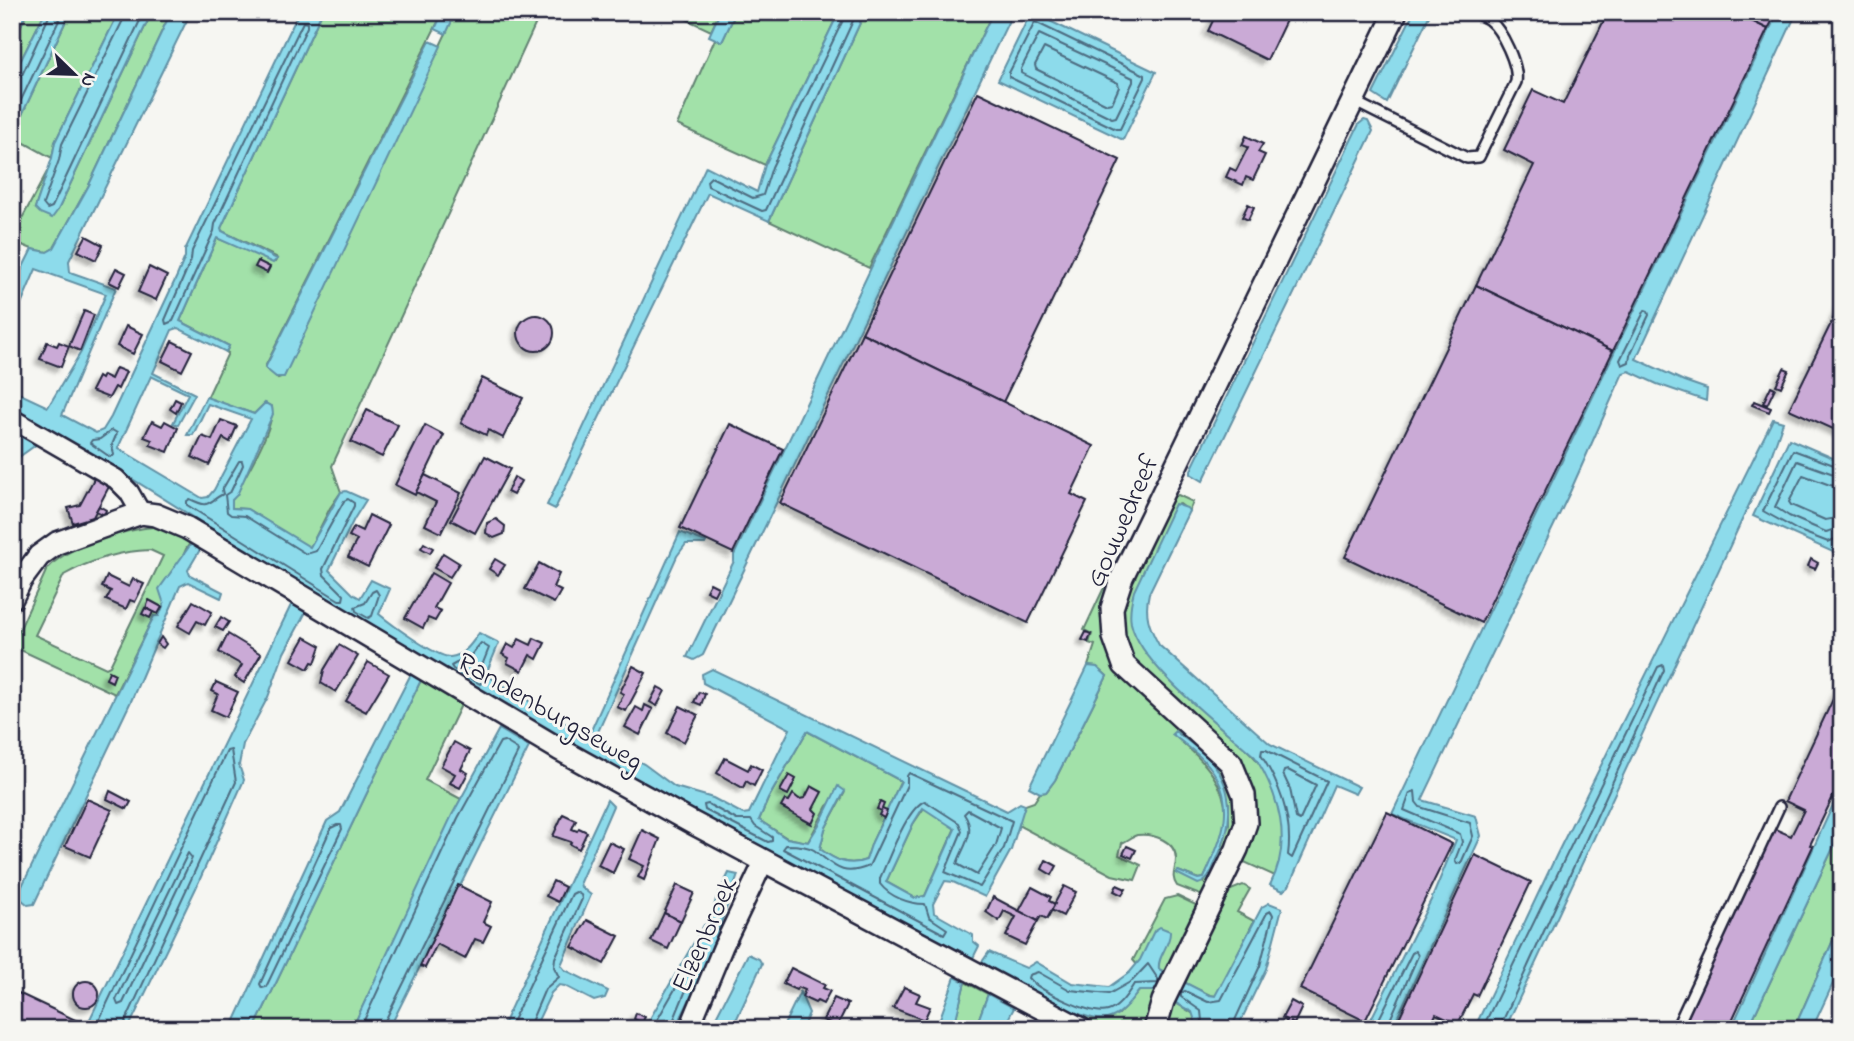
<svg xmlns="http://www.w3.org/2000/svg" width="1854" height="1041" viewBox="0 0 1854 1041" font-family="'Indie Flower',sans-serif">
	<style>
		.green { fill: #a2e1a9; stroke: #628272; stroke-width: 2; fill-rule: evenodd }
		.water { fill: #8ddbeb; stroke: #6291a5; stroke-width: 2; fill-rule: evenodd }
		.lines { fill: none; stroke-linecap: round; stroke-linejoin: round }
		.shore { stroke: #4d6c81; stroke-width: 2 }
		.building { fill: #caaad6; stroke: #22223b; stroke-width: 2; filter: url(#shadow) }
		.service-casing { stroke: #22223b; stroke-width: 14 }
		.minor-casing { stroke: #22223b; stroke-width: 23 }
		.tertiary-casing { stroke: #22223b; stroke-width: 26 }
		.service { stroke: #f6f6f2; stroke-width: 9 }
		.minor { stroke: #f6f6f2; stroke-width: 18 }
		.tertiary { stroke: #f6f6f2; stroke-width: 21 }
		.labels { text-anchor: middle; stroke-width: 6; stroke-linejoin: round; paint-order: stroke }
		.street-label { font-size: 28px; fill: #22223b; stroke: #f6f6f2 }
	</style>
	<defs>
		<filter id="shadow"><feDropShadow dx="-4.5" dy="4.5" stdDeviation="2" flood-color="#0004"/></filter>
	</defs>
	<rect width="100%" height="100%" fill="#f6f6f2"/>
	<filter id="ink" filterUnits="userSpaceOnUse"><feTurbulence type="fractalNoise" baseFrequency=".0143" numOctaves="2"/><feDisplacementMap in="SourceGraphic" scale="14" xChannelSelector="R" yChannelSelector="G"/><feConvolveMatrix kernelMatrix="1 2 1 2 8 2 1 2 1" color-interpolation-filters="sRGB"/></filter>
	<g filter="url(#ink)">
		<g class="green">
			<polygon points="27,12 45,12 12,78 12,45"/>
			<polygon points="70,12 119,12 55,142 52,158 12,136"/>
			<polygon points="152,12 171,12 89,185 54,248 47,252 32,249 12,241 12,237 48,170 35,208 58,210"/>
			<path d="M 322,12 L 443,12 L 265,367 L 278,378 L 284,376 L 456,12 L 541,12 L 332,466 L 341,492 L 330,508 L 310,548 L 247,509 L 232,508 L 232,500 C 243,480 275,428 272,407 L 265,403 L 254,414 L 207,398 L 228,353 L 226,352 L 229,346 L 180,321 L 217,238 L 275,262 L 277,259 L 276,257 L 222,231 L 221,228 Z"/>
			<polygon points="671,12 720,12 711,31"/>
			<polygon points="736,12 839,12 765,165 677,125 715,39 722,42"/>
			<polygon points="865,12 993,12 869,268 769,221"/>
			<path d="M 1178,495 L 1193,502 L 1189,511 L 1180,504 L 1175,505 L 1131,622 C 1158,654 1183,687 1211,718 C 1225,732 1242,743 1255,758 C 1279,787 1292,840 1275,876 L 1242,861 L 1254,801 L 1133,661 C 1123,638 1120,614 1125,589 L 1169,498 Z"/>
			<path d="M 165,526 L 193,539 L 186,549 L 159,616 L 154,616 L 115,694 L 12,646 L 46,571 C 64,545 134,527 165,526 ZM 150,550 L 163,556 L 110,666 L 106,668 L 35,635 L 64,575 C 91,560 120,551 150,550 Z"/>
			<path d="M 1122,549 C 1128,572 1093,605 1106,646 C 1113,667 1129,679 1146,694 C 1184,729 1252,774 1235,834 C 1229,854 1217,874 1209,893 L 1200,895 L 1177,886 C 1170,876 1176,870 1176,859 C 1176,841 1153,833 1137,835 C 1133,836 1127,841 1122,843 L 1119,855 L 1141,865 L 1135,880 L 1112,875 L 1012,822 L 1025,805 L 1034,802 L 1040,793 L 1046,792 L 1055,780 L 1107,676 L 1097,667 L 1088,666 L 1095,645 L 1089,643 L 1092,634 L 1084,630 ZM 1173,734 L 1212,762 L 1229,803 L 1229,824 L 1204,883 L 1178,871 L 1199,879 L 1204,878 C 1211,862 1223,844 1225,826 C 1231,784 1201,759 1173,734 Z"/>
			<polygon points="421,680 461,705 425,780 461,799 352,1029 254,1029"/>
			<path d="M 807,731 L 901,781 L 872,842 L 866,860 C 848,867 835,860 820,849 L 825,829 L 845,792 L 827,806 L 808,842 L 787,838 L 759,820 L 768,799 Z"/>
			<polygon points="924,808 955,828 925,896 915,898 886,882 913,824"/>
			<polygon points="1842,829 1842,920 1794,1029 1748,1029"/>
			<polygon points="1243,885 1250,889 1237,912 1254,921 1216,996 1210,995 1182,982 1226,892"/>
			<polygon points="1177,896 1198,906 1168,975 1143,972 1133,960 1165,899"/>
			<polygon points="982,962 1061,1006 1119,1014 1139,991 1154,991 1159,994 1146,1029 1097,1029 980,967"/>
			<polygon points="965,982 988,994 975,1029 953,1029"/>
			<polygon points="1173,1001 1195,1015 1195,1021 1191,1029 1165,1029"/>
		</g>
		<g class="water">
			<polygon points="12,12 27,12 12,45"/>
			<polygon points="45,12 70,12 12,136 12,78"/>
			<polygon points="119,12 152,12 58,210 52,218 40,213 35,208 52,158 55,142"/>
			<path d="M 171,12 L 191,12 L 69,261 L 70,272 L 116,288 L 62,415 L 96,433 L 103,430 L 111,417 L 177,276 L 185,257 L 185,250 L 299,12 L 322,12 L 221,228 L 222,231 L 277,259 L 273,263 L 217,238 L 180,321 L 229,346 L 226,352 L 178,328 L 172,330 L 153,373 L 195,394 L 178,425 L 173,423 L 188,394 L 151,376 L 118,448 L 202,498 L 208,497 L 214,490 L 251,419 L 208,404 L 193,435 L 187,435 L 206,397 L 254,414 L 265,403 L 272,407 L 273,414 L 237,495 L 232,500 L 232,508 L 247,509 L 310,547 L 341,492 L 346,491 L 366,500 L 354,519 L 329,570 L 353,594 L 360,598 L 371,580 L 390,589 L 379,614 C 391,624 436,657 450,657 C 464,656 472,643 479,633 L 499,643 L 488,669 L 490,677 L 570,726 L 589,735 L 680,532 L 706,542 L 705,544 L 686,544 L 677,556 L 597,734 L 605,744 L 644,764 L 675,787 L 713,798 L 743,814 L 749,813 L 790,729 L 703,683 L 702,674 L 712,669 L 1007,811 L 1020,803 L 1025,805 L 1011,850 L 985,897 L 953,882 L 945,881 L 933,904 L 934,913 L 973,935 L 973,941 L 979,946 L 973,958 C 784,859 593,763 410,653 C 277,573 148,484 12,408 L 12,390 L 48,407 L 81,352 L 106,294 L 36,269 L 12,325 L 12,289 L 32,249 L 47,252 L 54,248 L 89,185 ZM 807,731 L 901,781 L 872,842 L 866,860 C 848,867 835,860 820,849 L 825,829 L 845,791 L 838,786 L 820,823 L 808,842 L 786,838 L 759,820 L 768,799 ZM 923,808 L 955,829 L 925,896 L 915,898 L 886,882 L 913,824 Z"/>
			<polygon points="443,12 456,12 446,34 435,29"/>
			<polygon points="720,12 736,12 722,42 709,36"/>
			<polygon points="839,12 865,12 769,221 708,193 555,509 547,505 706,166 757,192 765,165"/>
			<polygon points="993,12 1013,12 703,655 694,660 687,657 734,561 734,555"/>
			<polygon points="1031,12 1156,72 1123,140 998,80"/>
			<polygon points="1414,12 1431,12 1387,103 1373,94"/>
			<polygon points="1778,12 1797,12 1636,359 1684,381 1707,389 1706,401 1657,384 1629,371 1623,373 1570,492 1422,800 1476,816 1481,836 1392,1029 1366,1029 1432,898 1456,840 1392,814"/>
			<polygon points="430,41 441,46 284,377 276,377 265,368"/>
			<polygon points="1364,120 1368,121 1373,131 1203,481 1191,474 1191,470 1359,124"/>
			<polygon points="1773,419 1783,422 1769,462 1505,1029 1474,1029 1557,854"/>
			<polygon points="12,429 40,442 12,462"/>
			<polygon points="1789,439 1842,462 1842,536 1835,553 1753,516"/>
			<path d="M 1175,504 L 1187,508 L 1189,511 L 1149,593 C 1144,614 1149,627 1159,645 L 1270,744 L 1359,787 L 1355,794 L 1334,785 L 1289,886 L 1283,891 L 1270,885 C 1293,842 1279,795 1255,757 C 1221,726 1140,666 1131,623 C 1129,612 1131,602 1134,591 Z"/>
			<polygon points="191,544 201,548 188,570 190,575 223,592 221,598 188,582 180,586 132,699 34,904 28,905 21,899 21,888 154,616 159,616 164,604 159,589"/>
			<polygon points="293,601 307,610 284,653 268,697 243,744 239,765 244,780 196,888 128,1029 89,1029 87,1025"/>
			<polygon points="1088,666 1097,667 1107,676 1055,780 1046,792 1040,793 1029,787"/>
			<polygon points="411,674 421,680 254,1029 231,1029 327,821 340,812"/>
			<polygon points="499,729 529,747 389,1029 352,1029 452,815"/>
			<path d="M 1175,731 C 1187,741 1203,750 1212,762 C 1236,792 1232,828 1217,859 C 1212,869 1210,881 1198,884 L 1176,873 L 1178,871 L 1198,879 L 1204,878 C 1221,840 1239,804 1209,766 C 1199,754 1184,744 1172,734 Z"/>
			<polygon points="1842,785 1842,829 1748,1029 1731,1029"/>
			<polygon points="607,800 613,806 580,882 581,887 591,895 561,965 565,970 608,991 605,998 594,1001 565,986 559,985 551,993 534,1029 501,1029"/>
			<path d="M 729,873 L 738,875 C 720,927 701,980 675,1029 L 644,1029 L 704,925 L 710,923 L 716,899 Z"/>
			<path d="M 1269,903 L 1282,908 L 1266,969 L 1237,1029 L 1191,1029 L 1195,1021 L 1192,1012 L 1154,991 L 1139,991 C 1130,1002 1121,1016 1107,1019 C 1082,1024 1006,976 982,962 L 989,952 L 1026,968 L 1036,962 L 1072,983 L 1109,987 L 1130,972 L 1140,960 L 1154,931 L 1160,927 L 1170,931 C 1171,945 1157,956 1159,969 L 1209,995 L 1215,996 L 1262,907 Z"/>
			<polygon points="1842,920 1842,964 1812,1029 1794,1029"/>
			<polygon points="748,954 759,959 762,964 732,1029 713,1029 716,1017"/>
			<polygon points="955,977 965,982 954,1027 936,1029"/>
			<polygon points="800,992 809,1013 802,1029 782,1029"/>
			<polygon points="988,994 1014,1008 1003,1029 975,1029"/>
		</g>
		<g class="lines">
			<g class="shore">
				<polyline points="125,12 124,18 62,144 59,160 43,204 47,209 52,207 144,12"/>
				<polyline points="844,12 844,18 772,167 763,195 753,198 711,177 707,181 708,186 762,211 766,210 857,12"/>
				<polygon points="303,22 307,23 307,27 215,224 214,231 173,321 166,324 165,320 191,260 192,251"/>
				<polygon points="1035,22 1145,75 1145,78 1120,129 1116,129 1009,77 1009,73"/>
				<polygon points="1039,34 1133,78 1133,82 1116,117 1112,118 1021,73 1021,69"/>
				<polygon points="1044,48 1118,83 1119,87 1112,103 1107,104 1036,69 1035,65"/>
				<polyline points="12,80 22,75 51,12"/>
				<polyline points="12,119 63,12"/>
				<polygon points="1645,310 1648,311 1649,315 1630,355 1629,362 1622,365 1620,360"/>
				<polygon points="112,430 117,433 112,445 114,455 110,457 90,443 92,440 100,439"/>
				<path d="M 239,461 L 242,461 L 243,465 L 231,491 L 225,495 L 227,512 L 231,515 L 245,516 L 306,554 L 316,551 L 344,501 L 348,499 L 354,503 L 354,506 L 323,569 L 324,575 L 344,595 L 343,600 L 339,600 L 187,505 L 187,501 L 190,499 C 210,509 206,503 223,494 L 222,490 Z"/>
				<polyline points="1842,468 1793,450 1763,511 1797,530 1828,542 1842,536"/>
				<polyline points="1842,477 1797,461 1775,507 1789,516 1826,532 1842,527"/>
				<polyline points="1842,487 1830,485 1803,475 1789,502 1791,505 1825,520 1842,517"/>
				<polygon points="376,590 379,595 372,616 368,618 356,611 355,607 365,603 372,592"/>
				<polygon points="481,643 489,648 481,668 483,681 480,684 453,669 451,666 471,655"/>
				<path d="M 1262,750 L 1266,750 L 1327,781 L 1292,858 L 1288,855 C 1293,819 1280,785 1261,755 Z"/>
				<polygon points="1288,770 1316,785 1300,820 1296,818 1290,789 1283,774 1284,771"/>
				<path d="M 909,773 L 1012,821 L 1004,848 L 980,887 L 945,872 L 962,831 L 959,823 L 925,801 C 907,807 888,861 880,878 L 880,884 C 890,897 909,904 925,904 L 929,917 L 947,929 L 944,934 L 783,849 L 786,845 C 794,845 808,846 814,850 C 834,865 841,878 869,866 L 907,785 L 907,776 Z"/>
				<polygon points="1415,791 1416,802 1420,807 1470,823 1473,836 1461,863 1457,864 1455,860 1462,842 1460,834 1404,810 1410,793"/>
				<polygon points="708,804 737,820 751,820 755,826 772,837 772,841 768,842 705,810 704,805"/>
				<path d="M 968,810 L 1001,828 L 996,845 L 977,875 L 957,864 C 963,846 977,832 964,814 Z"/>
				<polygon points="337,825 341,825 342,829 266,987 262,988 260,984 331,828"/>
				<polygon points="188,853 192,858 123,1003 118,1005 116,1000"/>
				<path d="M 1148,964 L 1158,979 L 1158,983 L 1134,984 C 1128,994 1119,1008 1108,1011 C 1091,1016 1039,990 1028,978 L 1029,975 L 1038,972 L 1070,990 L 1109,994 L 1132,981 Z"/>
				<polyline points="95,1029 227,751 231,750 236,782 122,1029"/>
				<polyline points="360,1029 458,818 500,742 504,741 517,749 518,752 384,1023 383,1029"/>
				<polyline points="509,1029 572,894 576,892 581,895 582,899 555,958 554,967 559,977 545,989 528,1029"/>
				<polyline points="652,1029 686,970 691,968 693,973 670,1029"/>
				<polyline points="1199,1029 1202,1021 1201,1011 1181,997 1181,993 1185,991 1208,1002 1221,1000 1267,913 1271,911 1273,915 1260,966 1231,1029"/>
				<polyline points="1374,1029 1412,953 1416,951 1418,956 1386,1029"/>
				<polyline points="1482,1029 1658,667 1663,665 1664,670 1499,1029"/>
			</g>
		</g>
		<g class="building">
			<polygon points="1217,12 1290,12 1267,60 1208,31"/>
			<polygon points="1608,12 1733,12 1768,29 1613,351 1476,285 1534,165 1504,150 1533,90 1563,104"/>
			<polygon points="1733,12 1777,12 1768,29"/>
			<polygon points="978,92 1120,160 1003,402 862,333"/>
			<polygon points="1246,136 1263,144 1258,152 1265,155 1253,180 1246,177 1243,185 1226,177 1230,168 1236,171 1248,147 1242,145"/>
			<polygon points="1248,204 1254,207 1248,220 1242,217"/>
			<polygon points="86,236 103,245 96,260 78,251"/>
			<polygon points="258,261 270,267 267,273 255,267"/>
			<polygon points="149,267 167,276 156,300 138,292"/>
			<polygon points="116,268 126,273 119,287 109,282"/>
			<polygon points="1476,285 1613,351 1481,623 1345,557"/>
			<polygon points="1842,301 1842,433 1789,409"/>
			<polygon points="84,311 94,315 80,351 69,346"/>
			<circle cx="536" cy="333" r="18"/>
			<polygon points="126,326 143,334 133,354 117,346"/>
			<polygon points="862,333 1094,446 1071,494 1087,502 1028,623 780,503"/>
			<polygon points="172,341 192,351 182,371 162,361"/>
			<polygon points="47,342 57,346 59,342 69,346 61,367 40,359"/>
			<polygon points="116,368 126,372 118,389 115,387 109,398 91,391 98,377 101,379 103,375 111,379"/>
			<polygon points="1784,368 1789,370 1781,387 1776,385"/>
			<polygon points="482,378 523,398 503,438 488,430 486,435 461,423"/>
			<polygon points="1771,386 1775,388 1767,405 1763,403"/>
			<polygon points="175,399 181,402 176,413 170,409"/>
			<polygon points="1754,401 1771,408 1769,412 1752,405"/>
			<polygon points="367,410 398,425 382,457 351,442"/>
			<polygon points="221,420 237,426 230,442 223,438 209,465 192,457 202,436 212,440"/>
			<polygon points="152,421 162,426 165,421 178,428 168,452 150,445 152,440 144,437"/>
			<polygon points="730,424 783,449 733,553 680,528"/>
			<polygon points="425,425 444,435 415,495 395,485"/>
			<polygon points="485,456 510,469 475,533 451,520"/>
			<polygon points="97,473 112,481 93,517 73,523 68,508 80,505"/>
			<polygon points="425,475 461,493 441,533 425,525 436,502 416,492"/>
			<polygon points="514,477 521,481 513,495 507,492"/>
			<polygon points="99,506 106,510 104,515 96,511"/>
			<polygon points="369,515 389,525 368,567 348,557 357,540 349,536 354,527 362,531"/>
			<polygon points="496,519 505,526 504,534 494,538 486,533 487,523"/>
			<polygon points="424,543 433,548 430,553 421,548"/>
			<polygon points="443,553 459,563 450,577 434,568"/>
			<polygon points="495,559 505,565 498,575 489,569"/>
			<polygon points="1811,559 1818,563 1815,569 1808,566"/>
			<polygon points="539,563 559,574 553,587 561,591 554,603 525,589"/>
			<polygon points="431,573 448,583 434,608 441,611 435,621 428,618 423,628 405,618"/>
			<polygon points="107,576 129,587 133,579 144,584 135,602 130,600 126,609 106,600 111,591 102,587"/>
			<polygon points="710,583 718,587 714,595 706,591"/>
			<polygon points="149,600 162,607 158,614 146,608"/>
			<polygon points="193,601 212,612 205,625 197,621 190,633 178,626"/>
			<polygon points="145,608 153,612 150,618 142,614"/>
			<polygon points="221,617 229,622 223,631 215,627"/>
			<polygon points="1086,632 1091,634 1088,642 1082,640"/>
			<polygon points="228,634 261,654 244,683 235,677 242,665 219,652"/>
			<polygon points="161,637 166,644 163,648 157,644"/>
			<polygon points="305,637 321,646 315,663 312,662 308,669 292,660"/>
			<polygon points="534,638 545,643 537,659 530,655 522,671 507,663 509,658 502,654 507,644 514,648 519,639 531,645"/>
			<polygon points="339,645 358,656 336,692 321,683 324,670"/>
			<polygon points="368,662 389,674 366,712 346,701"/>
			<polygon points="633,666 646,673 626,711 617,707 624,694 620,692"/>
			<polygon points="109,671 115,674 112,682 106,679"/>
			<polygon points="1842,680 1842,778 1810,845 1813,846 1728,1029 1680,1029 1773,828 1791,836 1804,810 1785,801"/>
			<polygon points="216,682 238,692 226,717 211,710 218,694 212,691"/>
			<polygon points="658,687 665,691 657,706 650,702"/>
			<polygon points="699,692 705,694 701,705 694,702"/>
			<polygon points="645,705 653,709 640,735 625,727 636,707 643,711"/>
			<polygon points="680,706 698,715 684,742 667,733"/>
			<polygon points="454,742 470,751 461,769 468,773 460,788 450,783 455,774 441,766"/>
			<polygon points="725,758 748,770 751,764 762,770 754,786 746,781 743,788 717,773"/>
			<polygon points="789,775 796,779 788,795 780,791"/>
			<polygon points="811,786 822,792 813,809 817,813 812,824 781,807 785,800 789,801 793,794 799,799 805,798"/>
			<polygon points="110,791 131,802 127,809 107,799"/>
			<polygon points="87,799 112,810 90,857 65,846"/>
			<polygon points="880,802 884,804 882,809 887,811 884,818 879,815 881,811 877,809"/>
			<polygon points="1387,812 1452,844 1365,1021 1300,989"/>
			<polygon points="563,814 576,820 572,829 577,831 579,828 587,832 579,849 570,844 571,842 553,836"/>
			<polygon points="642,830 660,839 644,880 638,877 644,866 629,859"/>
			<polygon points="609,842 624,849 613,873 598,865"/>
			<polygon points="1127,846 1136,850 1132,858 1123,854"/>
			<polygon points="1475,855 1531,882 1477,996 1473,994 1458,1024 1436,1014 1429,1029 1394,1029"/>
			<polygon points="1046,860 1057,866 1052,875 1042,869"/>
			<polygon points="553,881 565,887 558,902 546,896"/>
			<polygon points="458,885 492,902 483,922 491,926 483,942 475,939 465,959 437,944 425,968 420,966"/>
			<polygon points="677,885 694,893 681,921 664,913"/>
			<polygon points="1117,885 1126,889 1122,895 1114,891"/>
			<polygon points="1064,886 1076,892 1063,916 1051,910"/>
			<polygon points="1032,887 1051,897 1049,901 1055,904 1047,919 1041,916 1038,921 1019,911"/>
			<polygon points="993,897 1038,921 1025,945 1006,936 1016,917 1004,911 999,921 986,912"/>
			<polygon points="664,913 681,921 668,949 651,941"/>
			<polygon points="587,920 619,936 604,964 572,947"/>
			<polygon points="791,968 825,985 823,988 830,991 823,1004 817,1001 815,1003 802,997 805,990 798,987 796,990 783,984"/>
			<circle cx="86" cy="994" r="13"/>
			<polygon points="904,987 920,994 916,1002 930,1007 924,1020 893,1008"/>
			<polygon points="12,990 86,1025 84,1029 12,1029"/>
			<polygon points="834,998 848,1004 837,1026 823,1020"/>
			<polygon points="1291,1001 1302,1007 1294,1024 1291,1022 1288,1029 1283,1029 1287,1020 1282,1018"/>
			<polygon points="636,1013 645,1017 642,1023 634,1019"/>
		</g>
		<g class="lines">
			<defs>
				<g id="service">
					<path d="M 1353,101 L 1467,158 L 1479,157 L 1516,82 C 1519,66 1502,30 1489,20 C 1485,17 1479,15 1474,12"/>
					<polyline points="1676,1029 1779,807"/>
				</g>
				<g id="minor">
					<polyline points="12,419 116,479 129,492 141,513"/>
					<polyline points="689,1029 723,947 764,861"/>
					<polyline points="1840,1029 1842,1026"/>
				</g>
				<g id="tertiary">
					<polyline points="12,598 21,580 39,556 57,543 141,513 156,515 187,528 559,749 691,822 1081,1029"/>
					<polyline points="1155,1029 1163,1001 1237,849 1246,823 1244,795 1231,763 1124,665 1114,637 1112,608 1122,577 1396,12"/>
				</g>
			</defs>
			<use href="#service" class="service-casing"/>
			<use href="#minor" class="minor-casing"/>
			<use href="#tertiary" class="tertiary-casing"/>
			<use href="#service" class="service"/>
			<use href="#minor" class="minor"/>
			<use href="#tertiary" class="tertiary"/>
		</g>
	</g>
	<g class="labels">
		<g class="street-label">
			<text transform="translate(1121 520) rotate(-66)" y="10">Gouwedreef</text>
			<text transform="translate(551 710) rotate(30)" y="10">Randenburgseweg</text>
			<text transform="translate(703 934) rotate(-66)" y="10">Elzenbroek</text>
		</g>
	</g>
	<rect width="1854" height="1041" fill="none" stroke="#f6f6f2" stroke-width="42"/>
	<rect x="21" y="21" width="1812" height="999" fill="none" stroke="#22223b" stroke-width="2.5" filter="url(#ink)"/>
	<g transform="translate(74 74) rotate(113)" stroke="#f6f6f2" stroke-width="5" paint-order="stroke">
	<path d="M0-5L12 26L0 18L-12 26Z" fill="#22223b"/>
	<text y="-10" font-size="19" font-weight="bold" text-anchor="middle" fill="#22223b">N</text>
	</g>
</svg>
